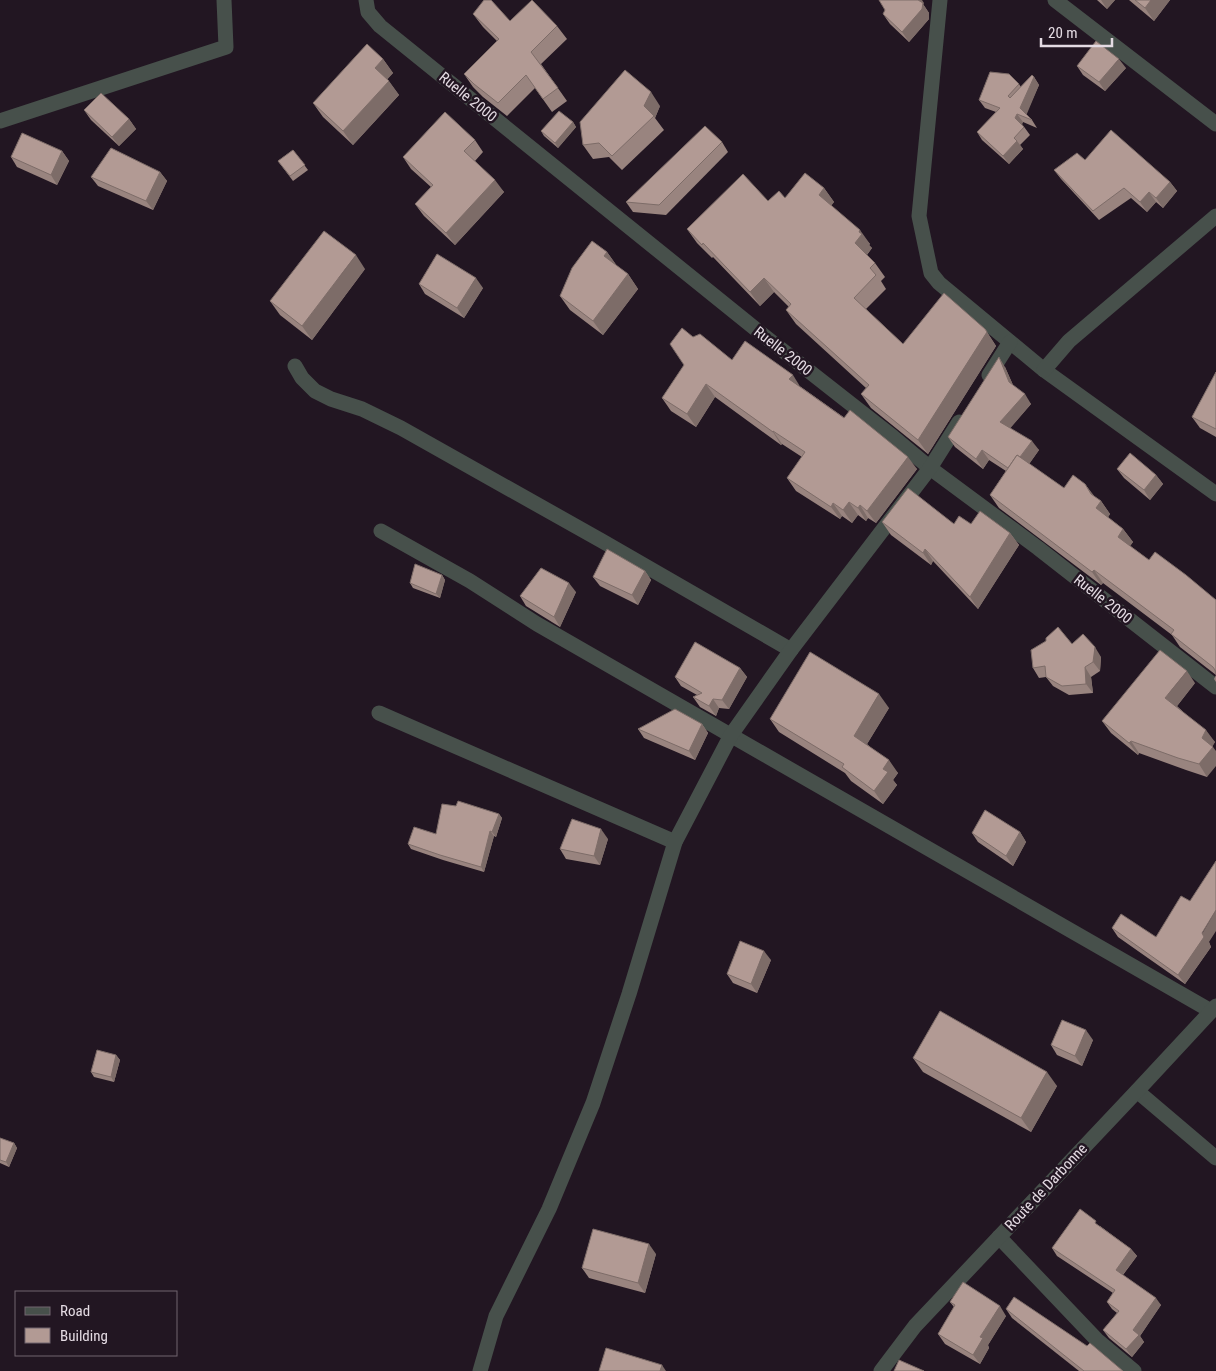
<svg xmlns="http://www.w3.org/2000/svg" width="1216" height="1371" viewBox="0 0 1216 1371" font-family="'Roboto Condensed',sans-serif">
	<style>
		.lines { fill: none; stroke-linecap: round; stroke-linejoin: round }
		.street { stroke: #47504b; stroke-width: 15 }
		.wall { fill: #99847f }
		.shaded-wall { fill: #7d6c68 }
		.building { fill: #b29a94; stroke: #7d6c68 }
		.labels { text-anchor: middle; stroke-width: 5; stroke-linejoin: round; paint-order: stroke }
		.street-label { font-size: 15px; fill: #e4dbe3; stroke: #221622 }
	</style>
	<rect width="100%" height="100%" fill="#221622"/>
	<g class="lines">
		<g class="street">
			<polyline points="366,0 368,12 380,26 758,331 893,437 930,468 1038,548 1216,687"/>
			<polyline points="940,0 919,216 931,273 939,283 1044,370 1216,494"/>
			<polyline points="1055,0 1216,124"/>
			<polyline points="0,121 226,47 224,0"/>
			<polyline points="295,366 302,378 315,391 331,399 362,409 401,428 602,541 791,650"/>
			<polyline points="1044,370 1069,341 1216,216"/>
			<polyline points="989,375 1010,342"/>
			<polyline points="381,531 470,581 537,624 1211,1011"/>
			<polyline points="379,713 675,842"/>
			<polyline points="1137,1091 1216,1158"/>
			<polyline points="999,1237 1097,1340 1134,1371"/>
			<polyline points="480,1371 496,1316 549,1209 593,1103 629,994 675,842 731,735 791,650 930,468 959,422"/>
			<polyline points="881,1371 915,1326 1137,1091 1216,1006"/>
		</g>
	</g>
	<g class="wall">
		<polygon points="1097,0 1115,0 1107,9"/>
		<polygon points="1129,0 1170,0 1154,21"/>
		<polygon points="924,3 923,4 929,13 929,19 909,42 890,24 883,14"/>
		<polygon points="473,14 510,21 557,26 567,39 541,64 567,101 552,112 535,88 507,116 483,97 473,87 464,74 497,41 483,27"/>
		<polygon points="383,59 393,73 387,79 399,95 353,145 323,117 313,103"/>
		<polygon points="1077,66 1126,68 1105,91 1083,75"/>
		<polygon points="1034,77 1039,85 1026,114 1032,120 1037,128 1023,122 1022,124 1030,135 1020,145 1023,149 1009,164 982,140 977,132 996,112 985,108 979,100 1019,84 1021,87"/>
		<polygon points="660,106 655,118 664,130 622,170 609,157 593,159 583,145"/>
		<polygon points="84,110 129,119 136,129 119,146 91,120"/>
		<polygon points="573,122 576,127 558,148 544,136 541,131"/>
		<polygon points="475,140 483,152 475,161 504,192 455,245 424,216 415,204 431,187 411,169 403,157"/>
		<polygon points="722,142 728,152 666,215 633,212 626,202"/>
		<polygon points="293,150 308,170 293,181 278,161"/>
		<polygon points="62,151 69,161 57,185 17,167 11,157"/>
		<polygon points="1085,160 1170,182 1177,191 1163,208 1156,202 1147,212 1131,198 1099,220 1061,179 1054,170"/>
		<polygon points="160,172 167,181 153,210 98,186 91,177"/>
		<polygon points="824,188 834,202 831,205 870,244 869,245 872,248 867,255 875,263 885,277 881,281 886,289 866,309 903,344 985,329 996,346 928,454 871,408 861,394 866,388 796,324 786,310 789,307 774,292 760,306 713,257 712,258 697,243 687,229 768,201"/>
		<polygon points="607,252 617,266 628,274 638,289 603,335 570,310 560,296"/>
		<polygon points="365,269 312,340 280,315 270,301"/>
		<polygon points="419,284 483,288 464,318 425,294"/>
		<polygon points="693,337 732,360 801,387 917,469 876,523 868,518 866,521 858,515 852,523 842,516 840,519 796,491 787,478 802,457 782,444 781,445 715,397 696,427 671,411 662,398 684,365"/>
		<polygon points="1005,367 1013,385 1031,404 1010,428 1039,450 1029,464 1064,488 1085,484 1094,497 1101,501 1110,514 1108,517 1123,529 1133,542 1130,546 1149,560 1216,600 1216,682 1214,679 1216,675 1180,647 1172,635 1103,583 1101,585 999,508 990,495 1006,471 989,460 983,469 955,447 948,437"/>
		<polygon points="1216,372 1216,437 1200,428 1192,417"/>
		<polygon points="1117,469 1156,475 1163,484 1150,500 1124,478"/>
		<polygon points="882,522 971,524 1010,533 1019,545 978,609 933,561 931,565 891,535"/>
		<polygon points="645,571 651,580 638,605 600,586 593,577"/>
		<polygon points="442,575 445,580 440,598 413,588 410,583"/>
		<polygon points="576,592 560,627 526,606 520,596"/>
		<polygon points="1072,644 1101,657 1100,671 1091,677 1093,693 1069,695 1053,686 1046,677 1039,678 1033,668"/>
		<polygon points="740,668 747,677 729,709 719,708 716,716 700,707 693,697 697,695 681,686 675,677"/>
		<polygon points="1195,683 1177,706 1215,742 1212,746 1207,777 1186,770 1139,753 1138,755 1111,733 1102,721"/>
		<polygon points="889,708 867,744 898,773 893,780 897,785 883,804 851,781 845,773 779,732 770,719"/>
		<polygon points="702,724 708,733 695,760 644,738 638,729"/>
		<polygon points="499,814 502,818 496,837 494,836 484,872 443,860 411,849 408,844"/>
		<polygon points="1020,832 1026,842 1013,866 978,842 972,833"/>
		<polygon points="608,839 600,865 566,859 560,849"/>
		<polygon points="1112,928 1156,937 1209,942 1211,947 1185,984 1118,937"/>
		<polygon points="771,960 757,993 733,983 727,974"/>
		<polygon points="1093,1040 1082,1066 1057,1055 1051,1045"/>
		<polygon points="116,1055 120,1060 114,1082 94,1077 91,1072"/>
		<polygon points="913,1058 1057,1086 1031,1132 923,1072"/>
		<polygon points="0,1138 14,1143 17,1148 9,1167 0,1163"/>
		<polygon points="1100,1226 1131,1249 1137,1256 1123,1275 1161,1305 1140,1336 1144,1342 1132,1357 1109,1338 1103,1330 1117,1313 1112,1309 1107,1302 1113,1293 1057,1256 1052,1248"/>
		<polygon points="656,1254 645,1293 589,1278 582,1268"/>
		<polygon points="950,1302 1006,1316 988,1345 989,1348 980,1364 945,1344 938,1334 954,1307"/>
		<polygon points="1006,1309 1123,1371 1079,1371 1012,1318"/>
	</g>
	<g class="shaded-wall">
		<polygon points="916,0 922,0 924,3 923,4 929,13 929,19 909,42 902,32"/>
		<polygon points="1101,0 1115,0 1107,9"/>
		<polygon points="1151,0 1170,0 1154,21 1145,8"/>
		<polygon points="383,59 393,73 385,82 375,68"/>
		<polygon points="1119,59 1126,68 1105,91 1099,82"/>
		<polygon points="1034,77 1039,85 1026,116 1020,108"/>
		<polygon points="389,81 399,95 353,145 343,131"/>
		<polygon points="651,92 660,106 655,118 644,106"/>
		<polygon points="1017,114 1023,122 1021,126 1015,118"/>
		<polygon points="129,119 136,129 119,146 112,137"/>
		<polygon points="573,122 576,127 558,148 555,143"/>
		<polygon points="1017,141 1023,149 1009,164 1003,156"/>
		<polygon points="62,151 69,161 57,185 51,175"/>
		<polygon points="160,172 167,181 153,210 146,201"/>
		<polygon points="495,180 504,192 455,245 446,233"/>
		<polygon points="1170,182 1177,191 1163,208 1156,198"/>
		<polygon points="824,188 834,202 829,209 819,195"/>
		<polygon points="1149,192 1156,202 1147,212 1140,202"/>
		<polygon points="860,230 870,244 869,245 872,248 865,257 855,243"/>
		<polygon points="607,252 617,266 604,256"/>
		<polygon points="356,255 365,269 312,340 302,326"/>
		<polygon points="628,274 638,289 603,335 593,321"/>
		<polygon points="476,278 483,288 464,318 457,308"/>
		<polygon points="764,278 774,292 760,306 750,292"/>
		<polygon points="985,329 996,346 928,454 918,440"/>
		<polygon points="999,357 1005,367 1016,392 1009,382"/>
		<polygon points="793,375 801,388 789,379"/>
		<polygon points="706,384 715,397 696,427 687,414"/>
		<polygon points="1025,394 1031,404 1007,432 1000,422"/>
		<polygon points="773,431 782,444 781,445 773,432"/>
		<polygon points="1032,441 1039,450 1018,480 1011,470"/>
		<polygon points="982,450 989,460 983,469 976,459"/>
		<polygon points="908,457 917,469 876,523 867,511"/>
		<polygon points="1156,475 1163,484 1150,500 1144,490"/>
		<polygon points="1085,484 1095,497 1101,501 1110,514 1105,522 1096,508 1091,494"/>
		<polygon points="849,502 858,515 852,523 843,510"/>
		<polygon points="833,503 842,516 840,519 831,507"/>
		<polygon points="860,505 868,518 866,521 858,508"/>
		<polygon points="1123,529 1133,542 1127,550 1118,537"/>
		<polygon points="1010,533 1019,545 978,609 970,597"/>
		<polygon points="925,549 933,561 931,565 923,553"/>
		<polygon points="1094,570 1103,583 1101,585 1092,572"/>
		<polygon points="645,571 651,580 638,605 632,595"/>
		<polygon points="442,575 445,580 440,598 436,594"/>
		<polygon points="569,583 576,592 560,627 554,617"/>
		<polygon points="1095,647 1101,657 1100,671 1093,662"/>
		<polygon points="1085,667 1091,677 1093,693 1086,684"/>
		<polygon points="740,668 747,677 729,709 722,700"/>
		<polygon points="1187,671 1195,683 1174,710 1165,698"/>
		<polygon points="879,694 889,708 864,749 854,736"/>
		<polygon points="713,699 719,708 716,716 709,706"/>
		<polygon points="702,724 708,733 695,760 689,751"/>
		<polygon points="1206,730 1215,742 1211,749 1213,747 1216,751 1216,766 1207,777 1199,764 1202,738"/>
		<polygon points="1131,741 1139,753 1138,755 1129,743"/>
		<polygon points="889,760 898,773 893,780 897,785 883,804 874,791 883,769"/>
		<polygon points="499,814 502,818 496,837 492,832"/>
		<polygon points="601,829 608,839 600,865 594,856"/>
		<polygon points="490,831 494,836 484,872 481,867"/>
		<polygon points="1020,832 1026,842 1013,866 1006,856"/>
		<polygon points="1216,910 1216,931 1209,942 1211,947 1185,984 1178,975"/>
		<polygon points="764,951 771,960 757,993 751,984"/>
		<polygon points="1086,1030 1093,1040 1082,1066 1075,1056"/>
		<polygon points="116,1055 120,1060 114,1082 111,1077"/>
		<polygon points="1047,1072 1057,1086 1031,1132 1021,1118"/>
		<polygon points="14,1143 17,1148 9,1167 6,1162"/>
		<polygon points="649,1244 656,1254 645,1293 638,1283"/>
		<polygon points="1131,1249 1137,1256 1121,1277 1116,1270"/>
		<polygon points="1156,1298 1161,1305 1140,1336 1144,1342 1132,1357 1126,1349 1133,1330"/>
		<polygon points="1000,1306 1006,1316 988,1345 989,1348 980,1364 973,1355 980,1337"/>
		<polygon points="662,1365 666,1371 660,1371"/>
	</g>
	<g class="building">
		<polygon points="484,0 491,0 510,21 532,0 557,26 531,52 558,88 543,99 526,75 498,103 474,84 464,74 499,39 473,14"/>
		<polygon points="879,0 918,0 923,3 922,9 902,32 883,14 885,10"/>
		<polygon points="1135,0 1151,0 1145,8"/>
		<polygon points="1096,41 1119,59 1099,82 1077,66"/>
		<polygon points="367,44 383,59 375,68 389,81 343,131 313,103"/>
		<polygon points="625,70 651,92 644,106 654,116 612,156 599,143 583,145 580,122"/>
		<polygon points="990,72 1009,74 1019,84 1008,96 1010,98 1032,75 1034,77 1020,108 1032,120 1017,114 1015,118 1024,127 1014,138 1017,141 1003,156 977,132 1000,108 979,100"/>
		<polygon points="101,93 129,119 112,137 84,110"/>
		<polygon points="559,111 573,122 555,143 541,131"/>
		<polygon points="445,112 475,140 464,151 495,180 446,233 415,204 433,185 403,157"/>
		<polygon points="705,126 722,142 659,205 626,202"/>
		<polygon points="1111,130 1170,182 1156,198 1149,192 1140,202 1124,188 1093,211 1054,170 1077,153 1085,160"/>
		<polygon points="22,133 62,151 51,175 11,157"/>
		<polygon points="111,148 160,172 146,201 91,177"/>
		<polygon points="293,150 305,165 290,176 278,161"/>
		<polygon points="805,173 824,188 819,195 860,230 859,232 862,234 855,243 875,263 870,268 876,275 854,298 903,344 944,293 985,329 987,332 918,440 861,394 869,385 786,310 791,304 764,278 750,292 703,243 702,245 687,229 743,174 768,201 779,191 785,198"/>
		<polygon points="324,231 356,255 302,326 270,301"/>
		<polygon points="592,241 607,252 604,256 628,274 593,321 560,296 572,268"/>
		<polygon points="437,254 476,278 457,308 419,284"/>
		<polygon points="682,328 693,337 700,334 732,360 745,341 793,375 789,379 844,418 850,410 908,457 867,511 860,505 858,508 849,502 843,510 833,503 831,507 787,478 805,452 773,431 773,432 706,384 687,414 662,398 684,365 670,344"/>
		<polygon points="999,357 1009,382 1025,394 1000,422 1032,441 1020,457 1017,455 1008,468 982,450 976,459 948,437"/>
		<polygon points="1216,372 1216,429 1192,417"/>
		<polygon points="1130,453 1156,475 1144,490 1117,469"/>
		<polygon points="1017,455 1064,488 1073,475 1085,484 1091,494 1101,501 1096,508 1123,529 1118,537 1149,560 1155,552 1186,575 1216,600 1216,674 1215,670 1213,667 1171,634 1174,630 1094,570 1092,572 990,495"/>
		<polygon points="908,488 954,524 959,516 971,524 980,511 1010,533 970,597 925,549 923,553 882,522"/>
		<polygon points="607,549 645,571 632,595 593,577"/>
		<polygon points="415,564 442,575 436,594 410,583"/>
		<polygon points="541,568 569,583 554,617 520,596"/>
		<polygon points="1058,627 1072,644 1083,634 1095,647 1093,662 1085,667 1086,684 1062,686 1046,677 1045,666 1033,668 1031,650 1046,641 1046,638"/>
		<polygon points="695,642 740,668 722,700 713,699 709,706 693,697 702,693 675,677"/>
		<polygon points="1160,650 1187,671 1165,698 1206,730 1202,738 1213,747 1199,764 1178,758 1131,741 1129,743 1102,721"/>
		<polygon points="810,652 879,694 854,736 889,760 883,769 888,772 874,791 842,767 844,764 770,719"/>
		<polygon points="675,709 702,724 689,751 638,729"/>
		<polygon points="458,801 499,814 492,832 490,831 481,867 440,855 408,844 414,827 436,834 442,804 456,806"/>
		<polygon points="985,810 1020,832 1006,856 972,833"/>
		<polygon points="572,819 601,829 594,856 560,849"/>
		<polygon points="1216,861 1216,910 1202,933 1204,937 1178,975 1112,928 1121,914 1156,937 1181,896 1190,901"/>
		<polygon points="740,941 764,951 751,984 727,974"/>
		<polygon points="940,1011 1047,1072 1021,1118 913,1058"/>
		<polygon points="1062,1020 1086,1030 1075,1056 1051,1045"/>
		<polygon points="97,1050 116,1055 111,1077 91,1072"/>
		<polygon points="0,1138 14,1143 6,1162 0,1160"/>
		<polygon points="1080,1209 1096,1221 1095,1223 1131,1249 1116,1270 1156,1298 1133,1330 1139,1335 1126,1349 1103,1330 1119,1311 1107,1302 1115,1290 1052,1248"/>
		<polygon points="593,1229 649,1244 638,1283 582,1268"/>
		<polygon points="963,1282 1000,1306 980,1337 983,1338 973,1355 938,1334 955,1305 950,1302"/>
		<polygon points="1014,1297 1087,1346 1090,1343 1123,1371 1084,1371 1006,1309"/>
		<polygon points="606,1348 662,1365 660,1371 599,1371"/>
		<polygon points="899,1360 924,1371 894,1371"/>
	</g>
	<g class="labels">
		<g class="street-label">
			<text transform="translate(468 97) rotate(39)" y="5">Ruelle 2000</text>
			<text transform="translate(783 351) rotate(38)" y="5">Ruelle 2000</text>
			<text transform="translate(1103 599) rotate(38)" y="5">Ruelle 2000</text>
			<text transform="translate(1046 1187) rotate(-47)" y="5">Route de Darbonne</text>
		</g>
	</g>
	<rect x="15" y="1291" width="162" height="65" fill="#221622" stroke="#70656f"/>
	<rect x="25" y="1307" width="25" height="8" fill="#47504b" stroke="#70656f"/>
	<text x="60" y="1316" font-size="15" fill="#e4dbe3">Road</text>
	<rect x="25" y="1328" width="25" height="15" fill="#b29a94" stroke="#70656f"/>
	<text x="60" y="1341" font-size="15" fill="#e4dbe3">Building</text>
	<path d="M1041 38v8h71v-8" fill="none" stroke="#e4dbe3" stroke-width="2.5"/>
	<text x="1048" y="38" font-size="15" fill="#e4dbe3" stroke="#221622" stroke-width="4" paint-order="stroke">20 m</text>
</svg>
